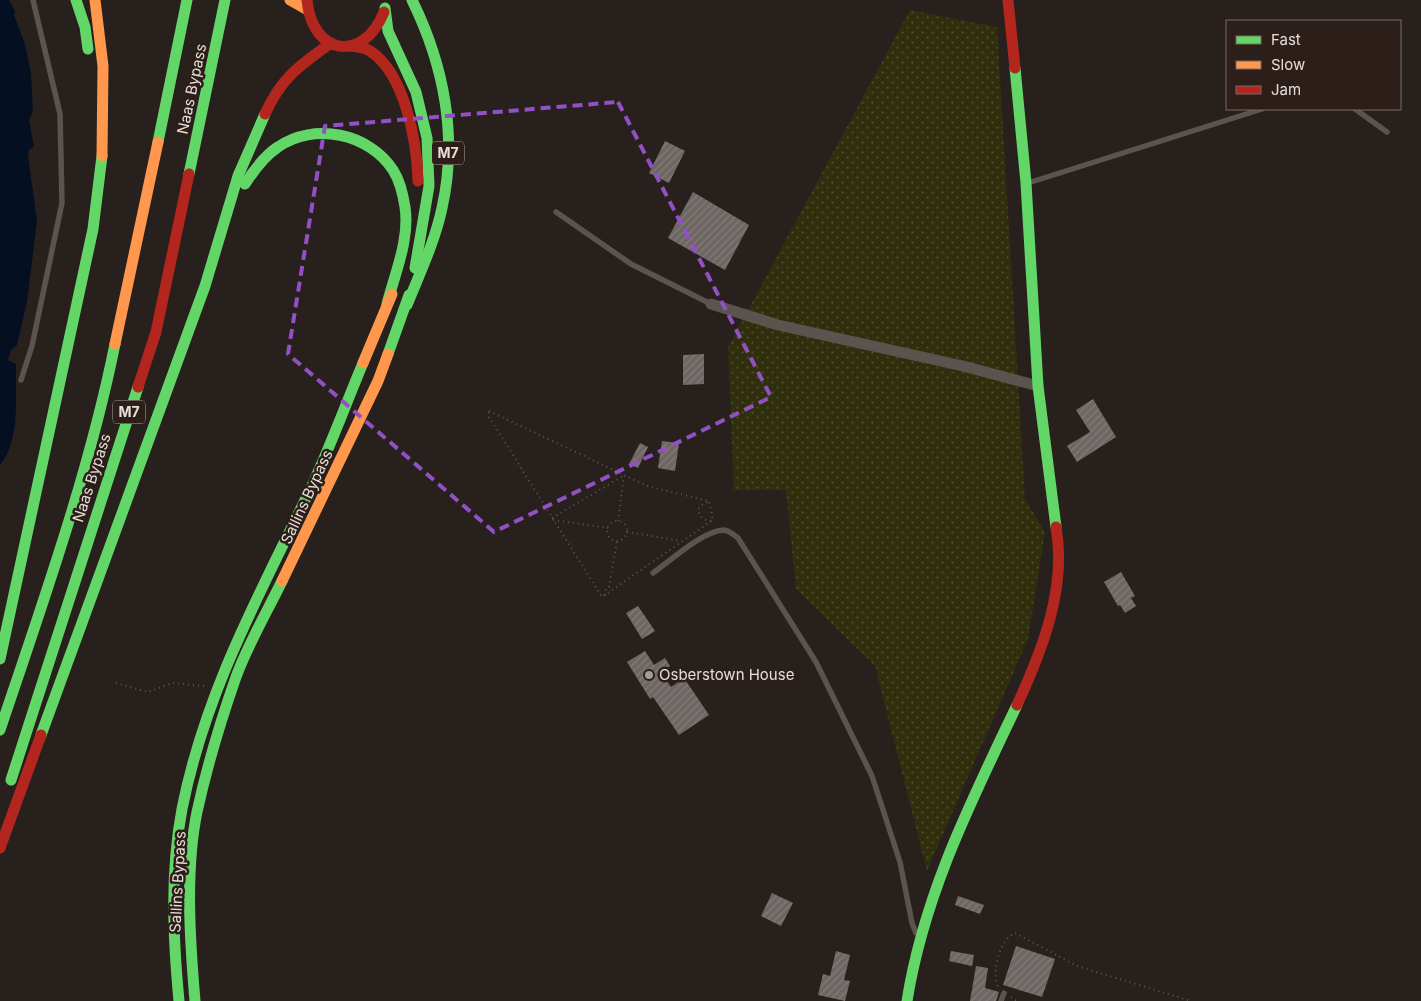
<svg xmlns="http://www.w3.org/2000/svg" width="1421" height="1001" viewBox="0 0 1421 1001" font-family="Inter,sans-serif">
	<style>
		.grass { fill: url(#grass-dots) }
		.water { fill: #041022 }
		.building { fill: url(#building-hatch) }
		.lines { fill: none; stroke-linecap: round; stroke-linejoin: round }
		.path { stroke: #5d5652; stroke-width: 2; stroke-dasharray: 1 4; stroke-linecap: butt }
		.lane { stroke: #5a534e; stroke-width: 5.5 }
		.street { stroke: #5a534e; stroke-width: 11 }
		.fast { stroke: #63d668; stroke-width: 11 }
		.slow { stroke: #ff974d; stroke-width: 11 }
		.jam { stroke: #b3261e; stroke-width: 11 }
		.marked { fill: none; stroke: #9150c4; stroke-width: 4; stroke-dasharray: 10 6; stroke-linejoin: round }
		.poi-dot { fill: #a49c98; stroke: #2c1e19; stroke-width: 2 }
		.labels { text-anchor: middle; stroke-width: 5; stroke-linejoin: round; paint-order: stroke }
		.shield { fill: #2c1e19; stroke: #afa4a0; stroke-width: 1 }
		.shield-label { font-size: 14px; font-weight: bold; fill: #e7deda }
		.street-label { font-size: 15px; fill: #e7deda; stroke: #2c1e19 }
		.poi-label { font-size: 15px; fill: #e7deda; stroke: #2c1e19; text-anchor: start }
	</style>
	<defs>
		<pattern id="grass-dots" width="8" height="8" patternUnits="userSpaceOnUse" patternTransform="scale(1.25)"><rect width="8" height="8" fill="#2f2f0d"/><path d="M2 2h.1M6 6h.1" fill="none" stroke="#4d4d30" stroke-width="1.8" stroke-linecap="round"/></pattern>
		<pattern id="building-hatch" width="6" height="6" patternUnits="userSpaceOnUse" patternTransform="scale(1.25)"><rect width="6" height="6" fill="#6d6663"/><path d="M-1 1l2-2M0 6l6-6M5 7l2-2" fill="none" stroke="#827b79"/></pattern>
	</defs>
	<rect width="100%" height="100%" fill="#28201d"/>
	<polygon class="grass" points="910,10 997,27 1025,499 1045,532 1028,639 927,871 875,666 796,589 786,490 734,490 728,347"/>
	<path class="water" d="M 0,0 L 9,0 L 15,11 L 14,15 L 25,44 L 31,74 L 33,112 L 29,120 L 34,146 L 29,150 L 28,155 L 37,221 L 27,302 L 17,345 L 11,350 L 8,360 L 16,364 C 15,396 21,440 0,465 Z"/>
	<g class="building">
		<polygon points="665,141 685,151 669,183 649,173"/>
		<polygon points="693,192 749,225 725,270 668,238"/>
		<polygon points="704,354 704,384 683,385 683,355"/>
		<polygon points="1093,399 1116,437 1077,462 1067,446 1090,432 1076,410"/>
		<polygon points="662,441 679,443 675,471 658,468"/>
		<polygon points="640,443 648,447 638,468 629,464"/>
		<polygon points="1121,572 1135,596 1131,598 1136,606 1125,613 1120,605 1118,606 1104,582"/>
		<polygon points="638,606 655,631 642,639 626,613"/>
		<polygon points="645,651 654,665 665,658 670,666 661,672 671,687 684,678 709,715 679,735 653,697 650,699 627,662"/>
		<polygon points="772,893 793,903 781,926 761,916"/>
		<polygon points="958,896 984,905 980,914 955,905"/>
		<polygon points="1016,946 1055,959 1042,997 1003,985"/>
		<polygon points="836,951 850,955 844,980 850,981 845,1001 818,995 823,974 830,976"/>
		<polygon points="951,951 974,955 972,966 949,961"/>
		<polygon points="976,966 988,968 985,988 999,992 996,1001 970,1001"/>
	</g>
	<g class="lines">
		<g class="path">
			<polygon points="489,411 647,486 709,501 713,520 602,597 489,417"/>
			<polyline points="707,502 699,507 699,514 703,519 711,521"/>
			<polyline points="552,518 625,475"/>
			<polyline points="553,520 608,528"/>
			<polyline points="618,521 624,476"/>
			<circle cx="617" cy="531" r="10"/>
			<polyline points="627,532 681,541"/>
			<polyline points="605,595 606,588 609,587 617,541"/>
			<polyline points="116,683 148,692 173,683 204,686"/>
			<path d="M 998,986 C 991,972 1000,939 1015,933 L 1077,966 L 1191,1001"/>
			<polyline points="1011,997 1017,1001"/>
		</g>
		<g class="lane">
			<polyline points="1355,109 1387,132"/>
			<polyline points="1028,183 1262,109"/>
			<polyline points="556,212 631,264 711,304"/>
			<polyline points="21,380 32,346 62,203 60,114 33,0"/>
			<path d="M 653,573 C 670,561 704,530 724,530 C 730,531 733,534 738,538 L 816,662 L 872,776 L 900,862 L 912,923 L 916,933"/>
			<polyline points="1001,1001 1004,993"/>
		</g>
		<polyline class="street" points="711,304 778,325 963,366 1038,386"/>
		<g class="fast">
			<polyline points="76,0 85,27 88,49"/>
			<polyline points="385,8 388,31 416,92 427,138 429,186 415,268"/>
			<polyline points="1015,68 1026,183 1038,386 1056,527"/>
			<polyline points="158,142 187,0"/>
			<polyline points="189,174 225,0"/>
			<path d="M 245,184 C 254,170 264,156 278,147 C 314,122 369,133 393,170 C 400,181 403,194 405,207 C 410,239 395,273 387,304"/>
			<path d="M 407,305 C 420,273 435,241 442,208 C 458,137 444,65 412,0"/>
			<polyline points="388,354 409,295"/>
			<polyline points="0,659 93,229 102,156"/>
			<path d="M 0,730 C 42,605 89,473 115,344"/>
			<polyline points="41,735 205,286 238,176 265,114"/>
			<polyline points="11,780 138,387"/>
			<path d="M 179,1001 C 173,937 170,873 182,809 C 205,693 258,597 309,492 C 329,450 345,406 363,363"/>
			<path d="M 195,1001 C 190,942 185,870 197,812 C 207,766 221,720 236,677 C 248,644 267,612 282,581"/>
			<path d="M 907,1001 C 924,894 971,802 1017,705"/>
		</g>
		<g class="slow">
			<polyline points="95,0 103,66 102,156"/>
			<polyline points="290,0 306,9"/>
			<polyline points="115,344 158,142"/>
			<polyline points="363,363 392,294"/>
			<polyline points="282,581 378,381 388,354"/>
		</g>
		<g class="jam">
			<path d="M 307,0 C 312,55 363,64 384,12"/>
			<polyline points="1008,0 1015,68"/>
			<path d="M 351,46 C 357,47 364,47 370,51 C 405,73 417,143 418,181"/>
			<path d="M 265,114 C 281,78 300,65 331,43"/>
			<polyline points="138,387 156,332 189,174"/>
			<path d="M 1017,705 C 1042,651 1067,588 1056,527"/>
			<polyline points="0,848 41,735"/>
		</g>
	</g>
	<path class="marked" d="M 618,102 L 771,397 L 494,532 L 288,354 L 325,126 Z"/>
	<circle class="poi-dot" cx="649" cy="675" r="5"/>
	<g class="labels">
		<g class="shield">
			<rect x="432" y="141.5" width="32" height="23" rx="4"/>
			<rect x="113" y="400.5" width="32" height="23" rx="4"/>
		</g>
		<g class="shield-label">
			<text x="448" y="158">M7</text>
			<text x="129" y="417">M7</text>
		</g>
		<g class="street-label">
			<text transform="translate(192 89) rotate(-78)" y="5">Naas Bypass</text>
			<text transform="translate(92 478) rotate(-72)" y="5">Naas Bypass</text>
			<text transform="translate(307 497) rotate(-65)" y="5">Sallins Bypass</text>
			<text transform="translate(178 882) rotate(-87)" y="5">Sallins Bypass</text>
		</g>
		<g class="poi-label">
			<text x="659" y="680">Osberstown House</text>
		</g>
	</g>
	<rect x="1226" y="20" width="175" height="90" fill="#2c1e19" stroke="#776b66"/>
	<rect x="1236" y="36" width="25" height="8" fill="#63d668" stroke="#776b66"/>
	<text x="1271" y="45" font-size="15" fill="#e7deda">Fast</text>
	<rect x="1236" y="61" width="25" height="8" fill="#ff974d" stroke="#776b66"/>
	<text x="1271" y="70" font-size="15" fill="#e7deda">Slow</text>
	<rect x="1236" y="86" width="25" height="8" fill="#b3261e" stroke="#776b66"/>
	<text x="1271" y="95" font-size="15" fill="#e7deda">Jam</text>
</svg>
